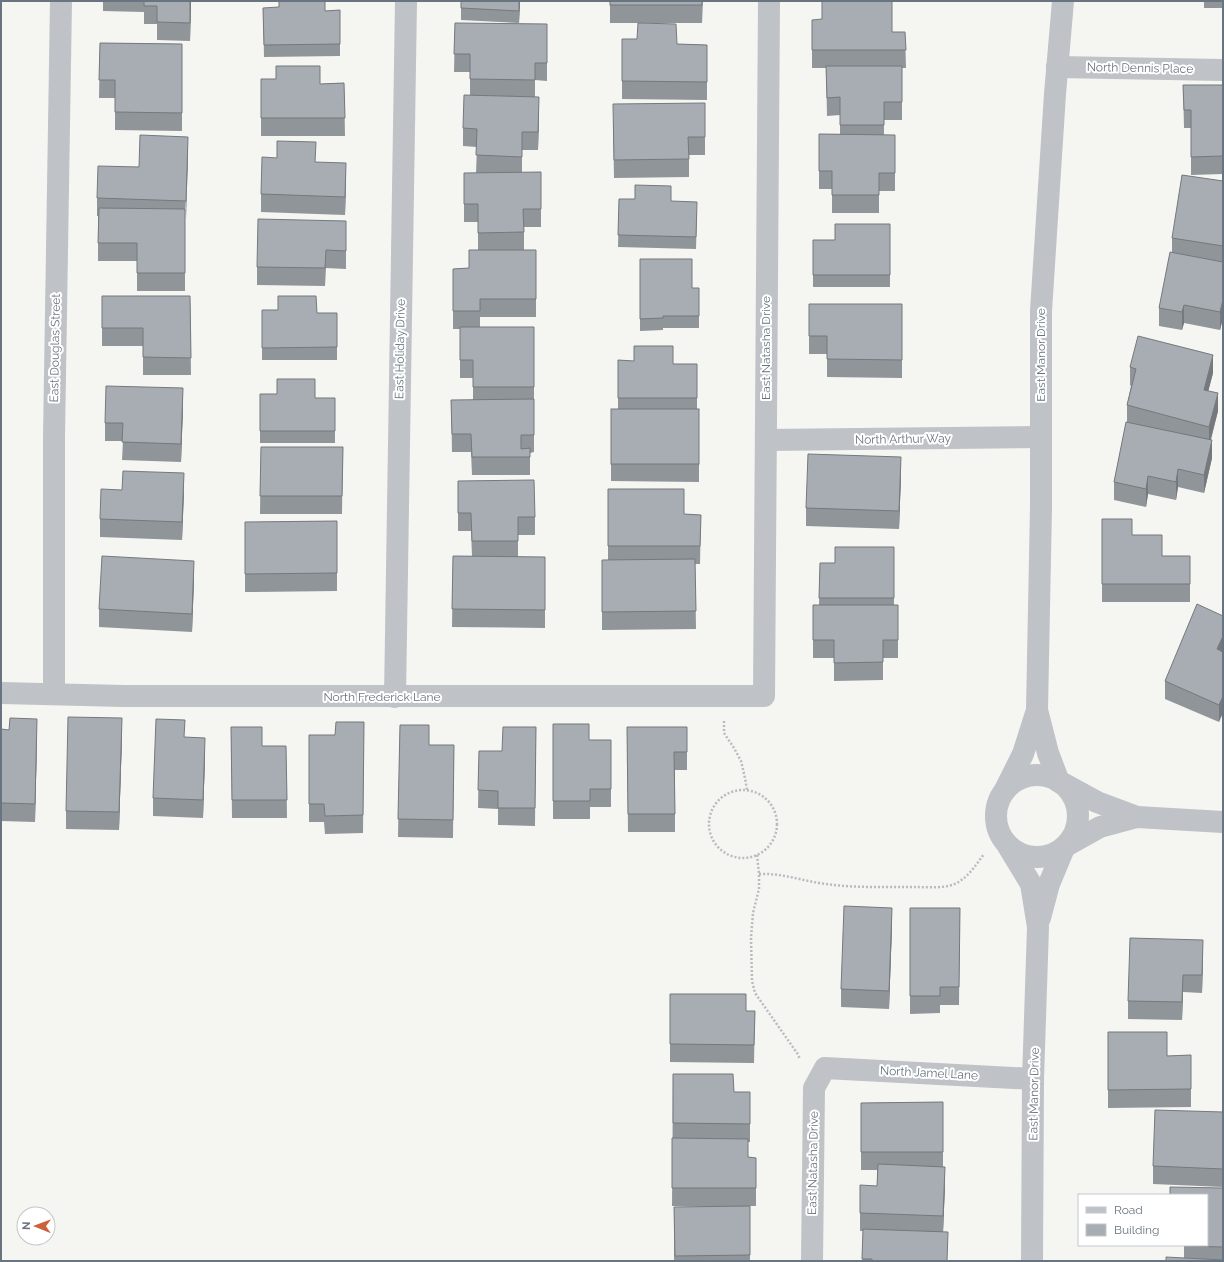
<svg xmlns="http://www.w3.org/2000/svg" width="1224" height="1262" viewBox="0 0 1224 1262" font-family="Raleway,sans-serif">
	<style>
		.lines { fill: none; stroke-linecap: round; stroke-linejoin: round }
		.path { stroke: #b9bbbe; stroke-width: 2.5; stroke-dasharray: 2 2; stroke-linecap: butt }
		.minor { stroke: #bfc2c6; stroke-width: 22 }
		.wall { fill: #909599 }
		.shaded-wall { fill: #75797d }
		.building { fill: #a7adb2; stroke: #75797d }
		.labels { text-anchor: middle; stroke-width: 4; stroke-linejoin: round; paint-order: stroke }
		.street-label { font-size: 12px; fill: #687480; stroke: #fff }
	</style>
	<rect width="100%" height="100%" fill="#f5f5f2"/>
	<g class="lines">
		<g class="path">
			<polyline points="724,721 724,733 734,748 741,761 745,778 747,790"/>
			<circle cx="743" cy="824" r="34"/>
			<polyline points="757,855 759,874 759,889 753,913 751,938 752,981 755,993 797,1053 800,1059"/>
			<path d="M 759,874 C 783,873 802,881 826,884 C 855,888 885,887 914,887 C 928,887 945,889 957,883 C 969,876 976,865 984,854"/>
		</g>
		<g class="minor">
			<polyline points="1057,67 1223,70"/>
			<polyline points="766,440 1041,437"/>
			<polyline points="1,693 124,696 764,696 769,1"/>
			<polyline points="54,694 54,437 61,1"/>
			<polyline points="395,697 406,1"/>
			<circle cx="1037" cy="816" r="41"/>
			<polyline points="1059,782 1048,753 1037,710 1041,507 1041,311 1055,94 1063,1"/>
			<polyline points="1064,784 1097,802 1137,817"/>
			<polyline points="1005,790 1023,754 1037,710"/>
			<polyline points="1008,846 1031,884 1038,927 1033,1079 1032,1261"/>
			<polyline points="1066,846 1100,827 1137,817 1223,822"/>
			<polyline points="1040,918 1049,884 1064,848"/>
			<polyline points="812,1261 814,1088 825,1068 1033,1079"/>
		</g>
	</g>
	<g class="wall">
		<polygon points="103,1 191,1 190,41 157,40 157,24 144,24 144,12 103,11"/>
		<polygon points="461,1 520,1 519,23 461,20"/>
		<polygon points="610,1 703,1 702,23 610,23"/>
		<rect x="1204" y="1" width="19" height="7"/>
		<polygon points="263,8 325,11 340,10 340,56 264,57"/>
		<polygon points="812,20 892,32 905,32 906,68 902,68 902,120 884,120 884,135 895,135 895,191 879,191 879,213 832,213 832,189 819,189 819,134 840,134 840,115 827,116 826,68 812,68"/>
		<polygon points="455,23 547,42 547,81 535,80 535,97 539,115 538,150 522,150 522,173 541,172 541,227 524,227 524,250 536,250 536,317 480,317 480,327 534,327 534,452 530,453 530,475 472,475 471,452 452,452 451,400 473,400 473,378 460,378 460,329 453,329 453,269 469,268 478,250 478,222 464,222 464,173 476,173 477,147 463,146 463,128 470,95 470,72 454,72"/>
		<polygon points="622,39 637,39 677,44 707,45 707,100 622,99"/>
		<polygon points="100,43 182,44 182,131 115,130 115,98 99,98"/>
		<polygon points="261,79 320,84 344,83 345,136 261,136"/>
		<polygon points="1183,85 1223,85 1223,174 1191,175 1191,128 1184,128"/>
		<polygon points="705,103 705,155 689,155 689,177 614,178 613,122"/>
		<polygon points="188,155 185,219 185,291 137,291 137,261 98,261 98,216 97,216 97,198 139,167"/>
		<polygon points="316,162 346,181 345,215 261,212 261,194"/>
		<polygon points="1223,181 1223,318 1220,330 1184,323 1182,330 1159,326 1159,308 1172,252 1172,238"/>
		<polygon points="619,199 671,201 697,214 696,249 618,247"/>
		<polygon points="346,221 346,269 326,268 325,286 257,285 257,267"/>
		<polygon points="890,224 890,287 813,287 813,240 835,240"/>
		<polygon points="640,259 692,288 699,288 699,328 663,328 663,330 640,331"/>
		<polygon points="102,296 190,296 191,375 143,375 143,346 102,346"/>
		<polygon points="809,304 902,304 902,378 827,377 827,354 809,354"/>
		<polygon points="262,310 317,313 337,313 337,360 262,360"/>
		<polygon points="618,360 673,364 697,364 697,409 699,409 699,482 611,481 611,409 618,409"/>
		<polygon points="1130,367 1213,373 1208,391 1218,411 1211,440 1212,458 1204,493 1178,487 1176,500 1148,494 1146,507 1114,500 1114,482 1127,422 1127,405 1131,386 1130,385"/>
		<polygon points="260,394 277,394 315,398 335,398 335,443 260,443"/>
		<polygon points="183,406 181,462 122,460 123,441 105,441 105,423"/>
		<polygon points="261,447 343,447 342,514 260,514"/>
		<polygon points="901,475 899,529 806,526 806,508"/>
		<polygon points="458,481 535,517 535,535 518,535 518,557 545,557 545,628 452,627 453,556 472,556 471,531 458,531"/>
		<polygon points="608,489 684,514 701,515 700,564 695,564 696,629 602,630 602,560 608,560"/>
		<polygon points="184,491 182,540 100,537 100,519"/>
		<polygon points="1102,519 1132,535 1162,556 1190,556 1190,602 1102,602"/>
		<polygon points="337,521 337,591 245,592 245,522"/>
		<polygon points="894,547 894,605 898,605 898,658 883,658 883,680 834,681 834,658 813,658 813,605 819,605 820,563 835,563"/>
		<polygon points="194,579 192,632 99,627 99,609"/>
		<polygon points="1223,616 1219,722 1165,699 1165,681"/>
		<polygon points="364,722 363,833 325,834 324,822 309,822 309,735 335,735"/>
		<polygon points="553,724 589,740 611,740 611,807 590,807 590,819 553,819"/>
		<polygon points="400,725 429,745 454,745 453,838 398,837"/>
		<polygon points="231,727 262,746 286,746 287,818 232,818"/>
		<polygon points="536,727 535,826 498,825 498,809 478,808 479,751 502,751"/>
		<polygon points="627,727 687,727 687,770 675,770 675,832 628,832"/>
		<polygon points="1,729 37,737 35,822 1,821"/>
		<polygon points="122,736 119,830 66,829 66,811"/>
		<polygon points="185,737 205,756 203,818 153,816 153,798"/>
		<polygon points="910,908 960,908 959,1005 940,1005 940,1013 910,1014"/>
		<polygon points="892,926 889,1009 841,1007 841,989"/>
		<polygon points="1203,958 1202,993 1183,992 1182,1020 1128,1019 1128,1001"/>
		<polygon points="670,994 746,1011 755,1011 754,1063 670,1062"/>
		<polygon points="1108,1032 1167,1056 1191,1055 1191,1107 1108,1108"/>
		<polygon points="673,1074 734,1092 750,1092 750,1142 748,1142 748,1157 756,1158 756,1206 750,1206 750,1261 674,1261 674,1207 732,1206 672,1206"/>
		<polygon points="943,1102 943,1167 945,1185 943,1231 947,1261 862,1261 863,1231 860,1231 860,1213 877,1186 877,1170 861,1170 861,1103"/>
		<polygon points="1223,1112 1223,1187 1153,1184 1153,1166"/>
		<polygon points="1223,1188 1223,1261 1184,1258 1184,1245"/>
	</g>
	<g class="shaded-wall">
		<polygon points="190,1 191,1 190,41"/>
		<polygon points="519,1 520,1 519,23"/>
		<polygon points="539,97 539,115 538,150 538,132"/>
		<polygon points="188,137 188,155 186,219 186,201"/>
		<polygon points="346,163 346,181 345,215 345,197"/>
		<polygon points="1223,300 1223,318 1220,330 1220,312"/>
		<polygon points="1184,305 1184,323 1182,330 1182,312"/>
		<polygon points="1213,355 1213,373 1204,408 1204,390"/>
		<polygon points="183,388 183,406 181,462 181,444"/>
		<polygon points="1218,393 1218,411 1209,445 1209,427"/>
		<polygon points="1212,440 1212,458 1204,493 1204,475"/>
		<polygon points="901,457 901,475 899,529 899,511"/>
		<polygon points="1178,469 1178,487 1176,500 1176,482"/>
		<polygon points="184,473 184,491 182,540 182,522"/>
		<polygon points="1148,476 1148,494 1146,507 1146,489"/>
		<polygon points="194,561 194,579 192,632 192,614"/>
		<polygon points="1223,636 1223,654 1217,649"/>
		<polygon points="1223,696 1223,713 1219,722 1219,705"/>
		<polygon points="122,718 122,736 119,830 119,812"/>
		<polygon points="37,719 37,737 35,822 35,804"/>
		<polygon points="205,738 205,756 203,818 203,800"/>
		<polygon points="892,908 892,926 889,1009 889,991"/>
		<polygon points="1203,940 1203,958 1202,993 1202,975"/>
		<polygon points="1183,975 1183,992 1182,1020 1182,1002"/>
		<polygon points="945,1167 945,1185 943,1234 943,1216"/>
	</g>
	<g class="building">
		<polygon points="144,1 190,1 190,23 157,22 157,6 144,6"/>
		<polygon points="279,1 325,1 325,11 340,10 340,44 264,45 263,8 279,7"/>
		<polygon points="461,1 519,1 519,11 461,8"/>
		<rect x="610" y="1" width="92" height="4"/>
		<polygon points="822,1 892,1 892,32 905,32 906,50 812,50 812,20 822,19"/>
		<polygon points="455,23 547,24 547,63 535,63 535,80 470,79 470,54 454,54"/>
		<polygon points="638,23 676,24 677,44 707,45 707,82 622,81 622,39 637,39"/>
		<polygon points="100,43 182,44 182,113 115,112 115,80 99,80"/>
		<polygon points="276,66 320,66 320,84 344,83 345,118 261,118 261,79 276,79"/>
		<polygon points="826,66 902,66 902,102 884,102 884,125 840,125 840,97 827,98"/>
		<polygon points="1183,85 1223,85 1223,156 1191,157 1191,110 1184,110"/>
		<polygon points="464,95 539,97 538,132 522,132 522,157 476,155 477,129 463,128"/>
		<polygon points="705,103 705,137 688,137 689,159 614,160 613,104"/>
		<polygon points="819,134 895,135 895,173 879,173 879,195 832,195 832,171 819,171"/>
		<polygon points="140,135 188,137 186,201 97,198 98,166 139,167"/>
		<polygon points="277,141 316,142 315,162 346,163 345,197 261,194 262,157 277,158"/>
		<polygon points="541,172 541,209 523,209 524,232 478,233 478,204 464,204 464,173"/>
		<polygon points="1182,175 1223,181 1223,246 1172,238"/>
		<polygon points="635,185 671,186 671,201 697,202 696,237 618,235 619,199 635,199"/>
		<polygon points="99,208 185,209 185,273 137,273 137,243 98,243"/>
		<polygon points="258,219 346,221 346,251 326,250 325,268 257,267"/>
		<polygon points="835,224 890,224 890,275 813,275 813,240 835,240"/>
		<polygon points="469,250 536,250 536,299 480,299 480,311 453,311 453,269 469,268"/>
		<polygon points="1170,252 1223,262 1223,300 1220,312 1184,305 1182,312 1159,308"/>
		<polygon points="640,259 692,259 692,288 699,288 699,316 663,316 663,318 640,319"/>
		<polygon points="102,296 190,296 191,358 143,357 143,328 102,328"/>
		<polygon points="278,296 316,296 317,313 337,313 337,347 262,348 262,310 278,310"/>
		<polygon points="809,304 902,304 902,360 827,359 827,336 809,336"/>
		<polygon points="460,327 534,327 534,387 473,387 473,360 460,360"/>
		<polygon points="1138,336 1213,355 1204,390 1218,393 1209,427 1127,405 1136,369 1130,367"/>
		<polygon points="634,346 673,346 673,364 697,364 697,398 618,398 618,360 634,361"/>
		<polygon points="277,379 315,379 315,398 335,398 335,431 260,431 260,394 277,394"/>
		<polygon points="106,386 183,388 181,444 122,442 123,423 105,423"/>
		<polygon points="534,399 534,435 521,435 521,449 530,448 530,457 472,457 471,434 452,434 451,400"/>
		<rect x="611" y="409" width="88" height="55"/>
		<polygon points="1126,422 1212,440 1204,475 1178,469 1176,482 1148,476 1146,489 1114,482"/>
		<polygon points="261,447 343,447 342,496 260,496"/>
		<polygon points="808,454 901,457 899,511 806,508"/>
		<polygon points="123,471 184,473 182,522 100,519 101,489 122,490"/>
		<polygon points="534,480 535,517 518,517 518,541 472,541 471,513 458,513 458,481"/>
		<polygon points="608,489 684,489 684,514 701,515 700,546 608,546"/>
		<polygon points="1102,519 1132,519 1132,535 1162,535 1162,556 1190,556 1190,584 1102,584"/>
		<polygon points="337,521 337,573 245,574 245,522"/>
		<polygon points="835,547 894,547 894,598 819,598 820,563 835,563"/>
		<polygon points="102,556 194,561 192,614 99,609"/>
		<polygon points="453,556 545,557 545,610 452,609"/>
		<polygon points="695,559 696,611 602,612 602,560"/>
		<polygon points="1197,604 1223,616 1223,636 1217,649 1223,652 1223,696 1219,705 1165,681"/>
		<polygon points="813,605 898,605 898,640 883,640 883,662 834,663 834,640 813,640"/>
		<polygon points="68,717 122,718 119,812 66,811"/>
		<polygon points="10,718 37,719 35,804 1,803 1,729 9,730"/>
		<polygon points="156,719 185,720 184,737 205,738 203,800 153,798"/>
		<polygon points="336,722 364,722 363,815 325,816 324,804 309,804 309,735 335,735"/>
		<polygon points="553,724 589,724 589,740 611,740 611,789 590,789 590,801 553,801"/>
		<polygon points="400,725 429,725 429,745 454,745 453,820 398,819"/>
		<polygon points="231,727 262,727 262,746 286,746 287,800 232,800"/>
		<polygon points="503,727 536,727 535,808 498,808 498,791 478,790 479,751 502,751"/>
		<polygon points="627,727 687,727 687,752 674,752 675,814 628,814"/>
		<polygon points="844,906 892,908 889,991 841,989"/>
		<polygon points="910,908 960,908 959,987 940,987 940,996 910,996"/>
		<polygon points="1130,938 1203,940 1202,975 1183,975 1182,1002 1128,1001"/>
		<polygon points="670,994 746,994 746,1011 755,1011 754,1045 670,1044"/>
		<polygon points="1108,1032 1167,1032 1167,1056 1191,1055 1191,1089 1108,1090"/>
		<polygon points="673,1074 733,1074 734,1092 750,1092 750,1124 673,1123"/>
		<polygon points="943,1102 943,1152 861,1152 861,1103"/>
		<polygon points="1155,1110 1223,1112 1223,1169 1153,1166"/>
		<polygon points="672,1138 748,1139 748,1157 756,1158 756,1188 672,1188"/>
		<polygon points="878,1164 945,1167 943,1216 860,1213 860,1185 877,1186"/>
		<polygon points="1170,1187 1223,1188 1223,1247 1184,1246 1184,1245 1207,1245 1207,1195 1170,1195"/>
		<polygon points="750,1206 750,1255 675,1256 674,1207"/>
		<polygon points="863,1229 948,1232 947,1261 872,1261 872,1259 862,1259"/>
		<polygon points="1166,1257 1223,1260 1223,1261 1166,1261"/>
	</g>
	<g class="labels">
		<g class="street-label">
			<text transform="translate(1140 68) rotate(1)" y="4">North Dennis Place</text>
			<text transform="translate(55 348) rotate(-89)" y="4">East Douglas Street</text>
			<text transform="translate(766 348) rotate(-90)" y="4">East Natasha Drive</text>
			<text transform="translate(400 349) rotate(-89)" y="4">East Holiday Drive</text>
			<text transform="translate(1041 355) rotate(-90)" y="4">East Manor Drive</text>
			<text transform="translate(903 439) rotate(-1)" y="4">North Arthur Way</text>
			<text x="382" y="701">North Frederick Lane</text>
			<text transform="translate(929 1073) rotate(3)" y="4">North Jamel Lane</text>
			<text transform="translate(1034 1094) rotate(-89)" y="4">East Manor Drive</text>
			<text transform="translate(813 1163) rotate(-89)" y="4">East Natasha Drive</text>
		</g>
	</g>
	<rect width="1224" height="1262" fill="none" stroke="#687480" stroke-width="4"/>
	<rect x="1078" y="1194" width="130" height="52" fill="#ffffff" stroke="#c3c7cc"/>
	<rect x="1086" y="1207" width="20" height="6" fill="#bfc2c6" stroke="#c3c7cc"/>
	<text x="1114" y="1214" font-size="12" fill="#687480">Road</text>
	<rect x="1086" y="1224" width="20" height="12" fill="#a7adb2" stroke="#c3c7cc"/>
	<text x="1114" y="1234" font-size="12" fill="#687480">Building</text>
	<g transform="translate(36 1226) rotate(271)"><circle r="19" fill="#ffffff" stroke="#c3c7cc"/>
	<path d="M0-3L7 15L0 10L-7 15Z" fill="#cc623c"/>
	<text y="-6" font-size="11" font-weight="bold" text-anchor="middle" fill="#687480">N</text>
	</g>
</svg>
